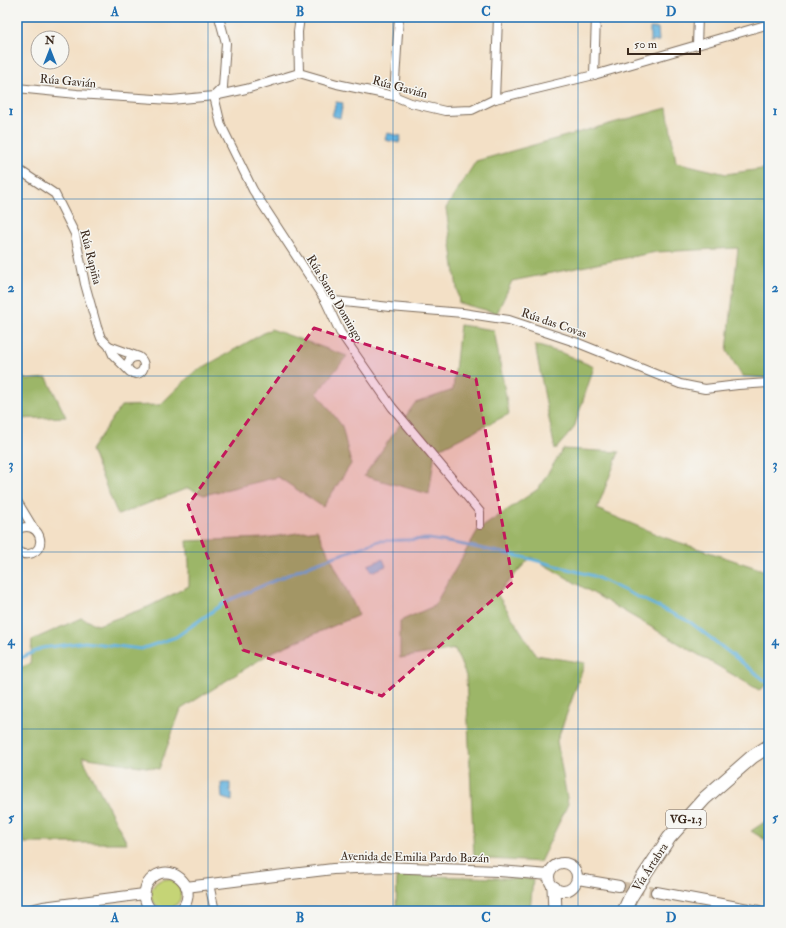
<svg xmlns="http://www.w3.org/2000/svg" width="786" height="928" viewBox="0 0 786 928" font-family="'IM FELL Double Pica',serif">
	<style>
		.green { fill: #c5d476; stroke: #807f4a }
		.forest { fill: #9cb667; stroke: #6c7042 }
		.water { fill: #65b3df; stroke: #506e7e }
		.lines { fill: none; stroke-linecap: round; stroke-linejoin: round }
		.stream { stroke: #65b3df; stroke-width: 3 }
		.tertiary-tunnel { stroke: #cebca4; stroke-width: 10; stroke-dasharray: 10 5; stroke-linecap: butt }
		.minor-casing { stroke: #7b6a59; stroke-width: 10 }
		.tertiary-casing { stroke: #7b6a59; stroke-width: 12 }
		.trunk-casing { stroke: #7b6a59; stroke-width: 15 }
		.minor { stroke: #fff; stroke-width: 8 }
		.tertiary { stroke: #fff; stroke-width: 10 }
		.trunk { stroke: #fff; stroke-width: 13 }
		.marked { fill: #c2185b; fill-opacity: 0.2; stroke: #c2185b; stroke-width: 3; stroke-dasharray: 8 5; stroke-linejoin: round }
		.grid { fill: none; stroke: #1f6fb2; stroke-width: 1; stroke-opacity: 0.55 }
		.labels { text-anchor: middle; stroke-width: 3; stroke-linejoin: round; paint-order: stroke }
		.shield { fill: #f6f6f2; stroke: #73675e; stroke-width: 1 }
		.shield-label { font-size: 11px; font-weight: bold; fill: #3b2a1e }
		.street-label { font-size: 12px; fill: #3b2a1e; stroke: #f6f6f2 }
		.neatline { fill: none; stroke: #1f6fb2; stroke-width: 1.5 }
		.grid-label { font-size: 13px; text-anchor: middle; font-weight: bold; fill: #1f6fb2 }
	</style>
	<rect width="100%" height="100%" fill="#f6f6f2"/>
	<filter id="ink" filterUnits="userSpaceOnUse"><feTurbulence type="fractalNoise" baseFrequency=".025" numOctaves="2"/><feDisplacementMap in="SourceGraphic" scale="8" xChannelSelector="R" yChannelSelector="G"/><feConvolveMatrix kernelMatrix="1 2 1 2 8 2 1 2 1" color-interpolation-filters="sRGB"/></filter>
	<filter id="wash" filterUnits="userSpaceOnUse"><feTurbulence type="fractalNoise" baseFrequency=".012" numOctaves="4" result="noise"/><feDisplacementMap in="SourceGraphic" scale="16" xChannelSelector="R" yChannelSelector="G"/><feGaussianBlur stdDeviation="0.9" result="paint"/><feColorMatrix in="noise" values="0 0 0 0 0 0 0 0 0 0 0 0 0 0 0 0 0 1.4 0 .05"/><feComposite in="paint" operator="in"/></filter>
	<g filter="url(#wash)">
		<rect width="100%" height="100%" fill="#f3e0c6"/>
		<circle class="green" cx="166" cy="894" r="15"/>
		<g class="forest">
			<polygon points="667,108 676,162 726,174 769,168 769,378 742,376 727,351 738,248 656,252 512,281 497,313 459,303 446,208 476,161"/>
			<polygon points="460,325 494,330 509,414 435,451 429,494 364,476 415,403 453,390"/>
			<polygon points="271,329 347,356 317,393 342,426 351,464 323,507 278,477 204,495 188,488 118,515 91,450 121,406 160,405 193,373"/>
			<polygon points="535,345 562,353 594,367 574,428 555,450"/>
			<polygon points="17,374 27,380 47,378 66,417 17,419"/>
			<polygon points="563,449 619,452 597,509 663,537 769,572 769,683 759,690 531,557 497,594 536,655 585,663 557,741 568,804 540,862 474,858 466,676 455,649 400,658 400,621 434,606 478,530 538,489"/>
			<polygon points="317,530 359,615 272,652 181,709 159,769 82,757 127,843 24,843 17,819 17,669 30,664 32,640 81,618 98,625 148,607 189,586 189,563 187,541 265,538"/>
			<polygon points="769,819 769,842 751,831"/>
			<polygon points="397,875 533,879 530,911 396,911"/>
		</g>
		<g class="water">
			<polygon points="650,28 658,28 659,41 650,42"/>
			<polygon points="336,102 343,103 340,118 332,116"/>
			<polygon points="387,133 401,136 399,143 385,140"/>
			<polygon points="383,559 386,566 372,572 368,565"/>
			<polygon points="221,783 230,783 230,792 232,793 232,801 222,798"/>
		</g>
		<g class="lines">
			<polyline class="stream" points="17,660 42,648 85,642 141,649 176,637 227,601 313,564 379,541 429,539 459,544 523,557 594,576 690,622 767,682"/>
		</g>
	</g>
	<g filter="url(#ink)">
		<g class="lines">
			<polyline class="tertiary-tunnel" points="619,886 656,892"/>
			<defs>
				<g id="minor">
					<polyline points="219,17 226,43 223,87 214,96 221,125 253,190 325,300 340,332 392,407 480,512 480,525"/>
					<polyline points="697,45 698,17"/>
					<polyline points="299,73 298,32 300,17"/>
					<polyline points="594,75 596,17"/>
					<polyline points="17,88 77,94 171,100 214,96 246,89 299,73 337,84 394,96 411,103 445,111 472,110 495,99 594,75 769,24"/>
					<polyline points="394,96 399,17"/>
					<polyline points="495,99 498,17"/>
					<polyline points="17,170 22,172 55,194 75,234 85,284 97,327 101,338 109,346 113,355 130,372"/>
					<polyline points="325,300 390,307 463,313 509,320 578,343 680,384 705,389 738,385 769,383"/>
					<path d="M 109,346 L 139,357 C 150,365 140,379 131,372 C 123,366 129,357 137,357"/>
					<polyline points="17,501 34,529"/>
					<path d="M 17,530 C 39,517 50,550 29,554 C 25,555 20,553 17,551"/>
					<polyline points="209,884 215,911"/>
				</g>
				<g id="tertiary">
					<circle cx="563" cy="877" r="14"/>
					<polyline points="578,879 619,886"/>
					<polyline points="186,887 333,869 379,867 499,871 549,875"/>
					<polyline points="656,892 759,911"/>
					<polyline points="26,911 43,907 144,894"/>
					<path d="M 152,911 C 131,890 159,860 180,878 C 183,881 186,884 187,888 C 189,897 186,905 180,911"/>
				</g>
				<g id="trunk">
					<polyline points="554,888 555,911"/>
					<polyline points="624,911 630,898 642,879 669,838 705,798 752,757 769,746"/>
				</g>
			</defs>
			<use href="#minor" class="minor-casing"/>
			<use href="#tertiary" class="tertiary-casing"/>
			<use href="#trunk" class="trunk-casing"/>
			<use href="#minor" class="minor"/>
			<use href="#tertiary" class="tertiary"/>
			<use href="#trunk" class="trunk"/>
		</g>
	</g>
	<path class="marked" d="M 314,328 L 476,379 L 513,582 L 382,696 L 243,650 L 188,505 Z"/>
	<path class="grid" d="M 208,17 L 208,911M 393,17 L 393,911M 578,17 L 578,911M 17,199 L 769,199M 17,376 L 769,376M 17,552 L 769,552M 17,729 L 769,729"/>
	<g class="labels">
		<rect class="shield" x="666" y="810" width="40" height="18" rx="3"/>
		<g class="shield-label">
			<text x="686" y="823">VG-1.3</text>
		</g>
		<g class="street-label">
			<text transform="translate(68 81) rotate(5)" y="4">Rúa Gavián</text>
			<text transform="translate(400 87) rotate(15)" y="4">Rúa Gavián</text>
			<text transform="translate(91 257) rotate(76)" y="4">Rúa Rapiña</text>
			<text transform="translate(335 298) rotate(59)" y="4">Rúa Santo Domingo</text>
			<text transform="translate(554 323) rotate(19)" y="4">Rúa das Covas</text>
			<text transform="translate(415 857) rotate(1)" y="4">Avenida de Emilia Pardo Bazán</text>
			<text transform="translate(650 867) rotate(-57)" y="4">Vía Ártabra</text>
		</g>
	</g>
	<rect width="786" height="928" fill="none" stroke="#f6f6f2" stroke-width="44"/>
	<g transform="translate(50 50)"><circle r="19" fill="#f6f6f2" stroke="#aba49d"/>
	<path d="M0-3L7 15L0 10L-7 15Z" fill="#1f6fb2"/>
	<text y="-6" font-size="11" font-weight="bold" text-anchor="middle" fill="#3b2a1e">N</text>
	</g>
	<path d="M628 48v6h72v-6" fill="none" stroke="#3b2a1e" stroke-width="2"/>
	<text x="634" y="48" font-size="12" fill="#3b2a1e" stroke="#f6f6f2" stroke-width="3" paint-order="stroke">50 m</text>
	<rect x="22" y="22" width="742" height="884" class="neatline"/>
	<g class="grid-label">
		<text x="115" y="16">A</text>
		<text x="300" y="16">B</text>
		<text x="486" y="16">C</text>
		<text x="671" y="16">D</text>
		<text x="11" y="115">1</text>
		<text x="775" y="115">1</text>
		<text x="11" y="292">2</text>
		<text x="775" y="292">2</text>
		<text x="11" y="469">3</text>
		<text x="775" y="469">3</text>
		<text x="11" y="645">4</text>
		<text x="775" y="645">4</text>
		<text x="11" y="822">5</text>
		<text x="775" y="822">5</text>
		<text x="115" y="922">A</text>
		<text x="300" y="922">B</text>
		<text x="486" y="922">C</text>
		<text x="671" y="922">D</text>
	</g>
</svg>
